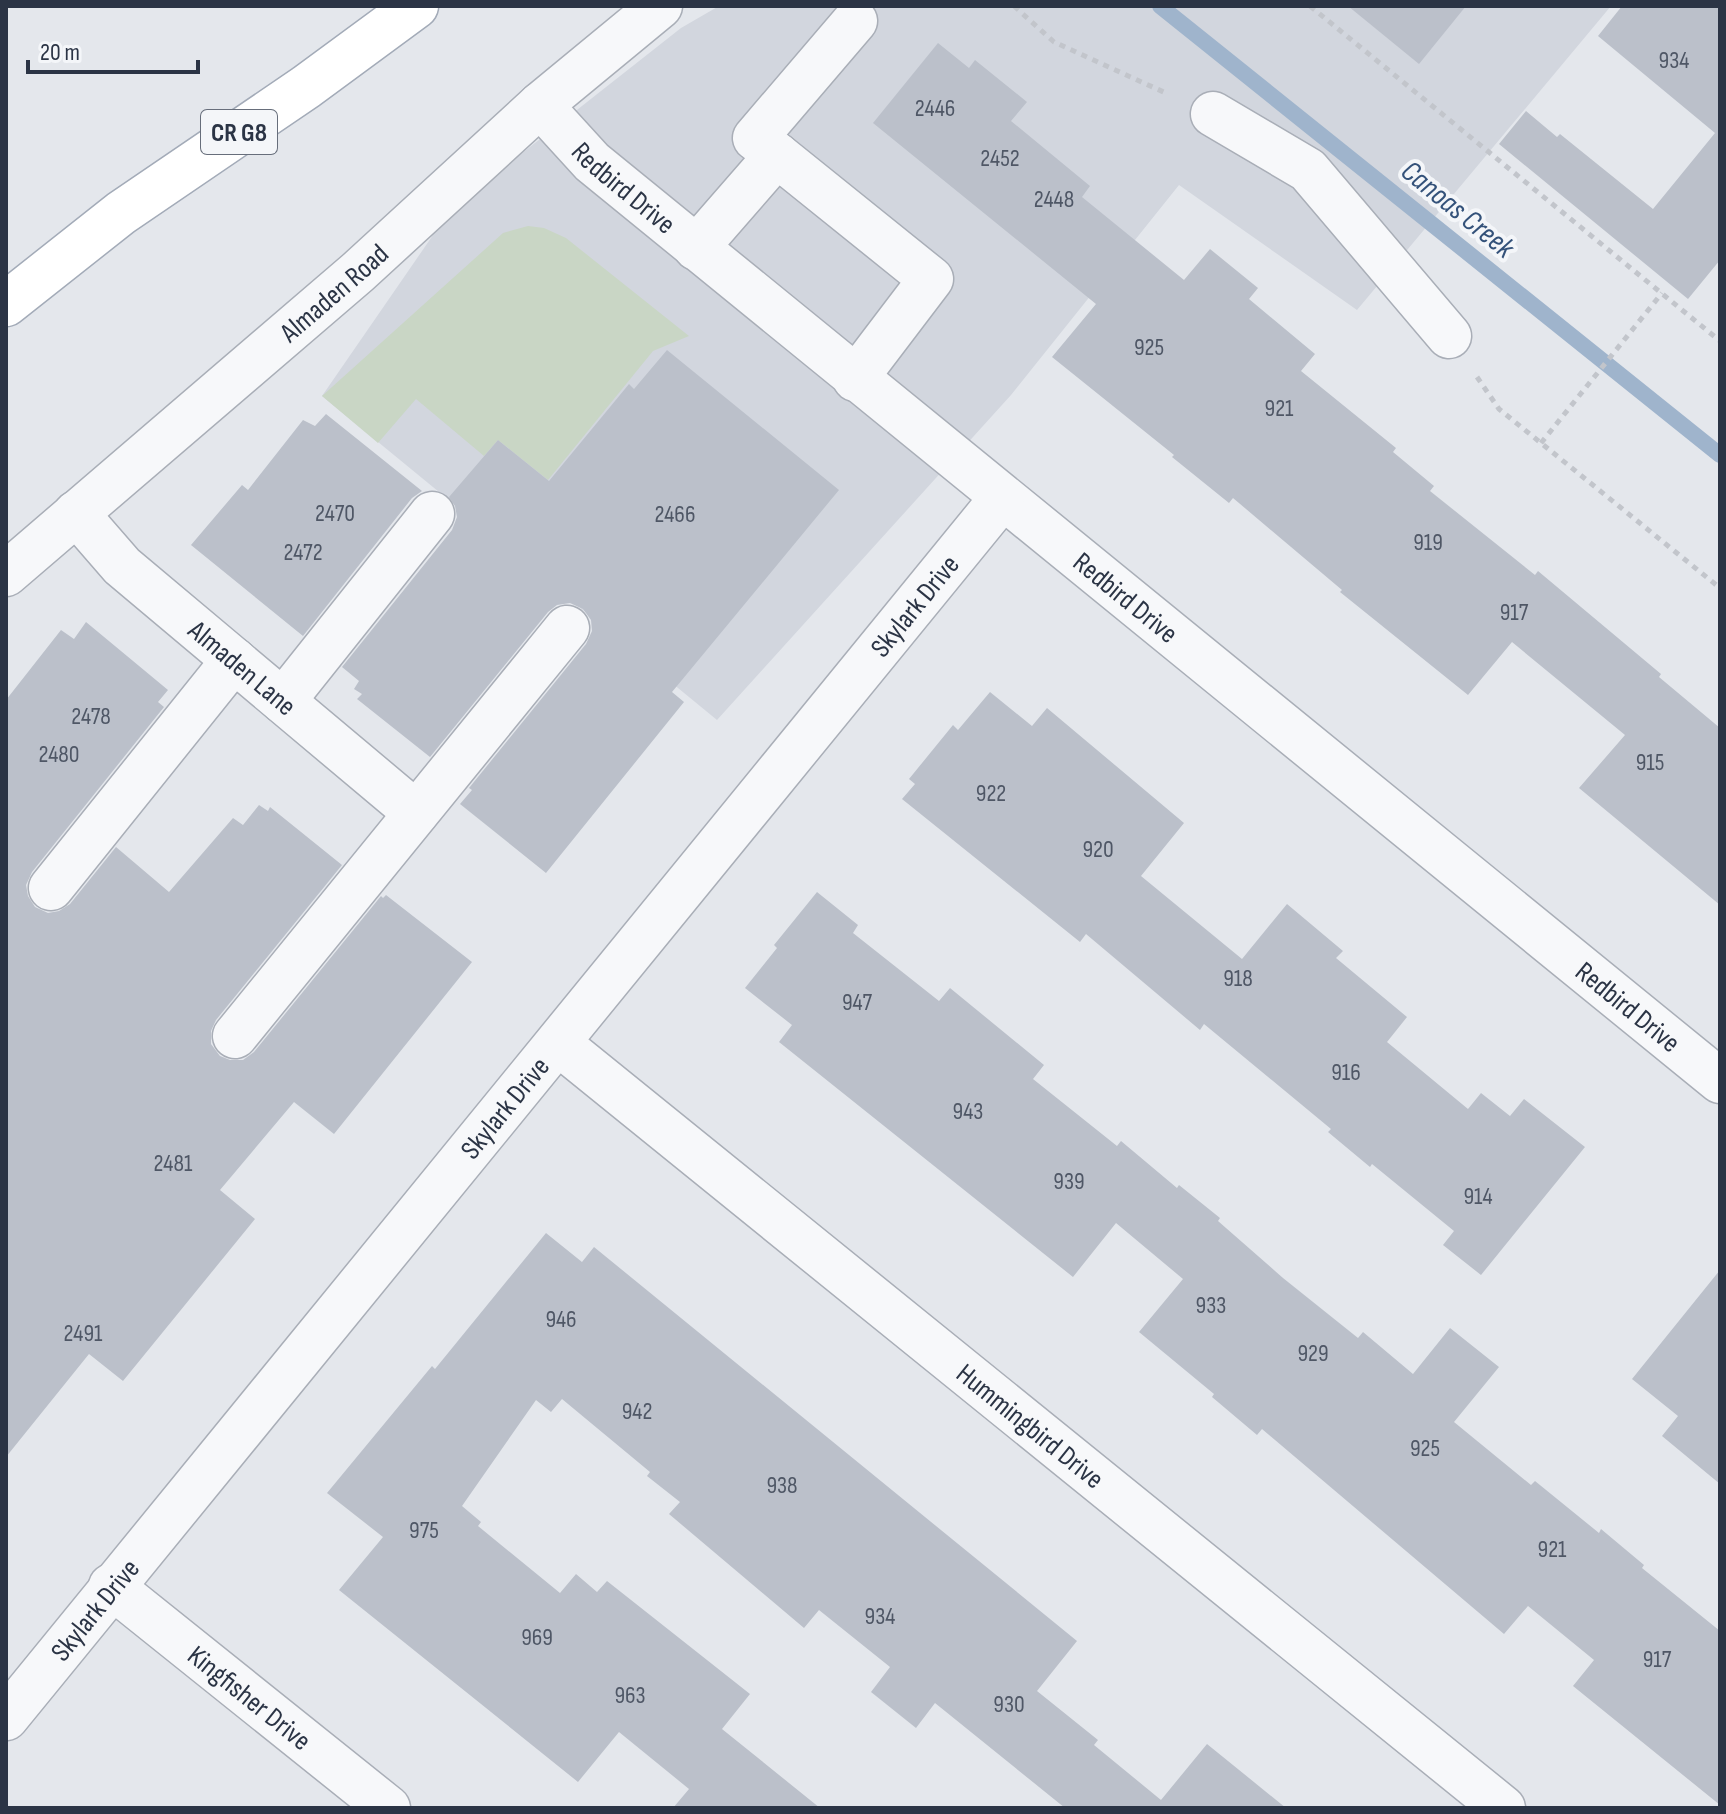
<svg xmlns="http://www.w3.org/2000/svg" width="1726" height="1814" viewBox="0 0 1726 1814" font-family="'Sofia Sans Condensed',sans-serif">
	<style>
		.built { fill: #d2d6de }
		.green { fill: #c9d6c5 }
		.lines { fill: none; stroke-linecap: round; stroke-linejoin: round }
		.stream { stroke: #9fb4cc; stroke-width: 16 }
		.building { fill: #bbc0ca }
		.minor-casing { stroke: #a9aeb7; stroke-width: 47 }
		.major-casing { stroke: #a3abb8; stroke-width: 47 }
		.path { stroke: #c2c5cb; stroke-width: 5; stroke-dasharray: 6 6; stroke-linecap: butt }
		.minor { stroke: #f7f8fa; stroke-width: 44 }
		.major { stroke: #fff; stroke-width: 44 }
		.labels { text-anchor: middle; stroke-width: 8; stroke-linejoin: round; paint-order: stroke }
		.number-label { font-size: 24px; fill: #4f5766 }
		.shield { fill: #f4f6f9; stroke: #676e7b; stroke-width: 2 }
		.shield-label { font-size: 26px; font-weight: bold; fill: #2b3445 }
		.street-label { font-size: 28px; fill: #2b3445; stroke: #f4f6f9 }
		.water-label { font-size: 30px; font-style: italic; fill: #34527a; stroke: #f4f6f9 }
	</style>
	<rect width="100%" height="100%" fill="#e4e7ec"/>
	<polygon class="built" points="719,6 1611,6 1357,310 1179,185 1011,395 717,720 322,396 451,209 681,28"/>
	<polygon class="green" points="528,226 544,228 566,238 689,336 653,351 548,480 498,440 484,456 416,399 378,443 322,396 503,233"/>
	<g class="lines">
		<polyline class="stream" points="1160,6 1720,455"/>
	</g>
	<g class="building">
		<polygon points="1348,6 1466,6 1419,64"/>
		<polygon points="1622,6 1720,6 1720,260 1688,299 1499,144 1526,111 1557,137 1560,134 1653,209 1715,133 1598,36"/>
		<polygon points="938,43 969,68 975,60 1027,102 1011,121 1090,186 1082,197 1184,280 1210,249 1258,288 1249,299 1315,354 1301,371 1396,448 1393,452 1434,486 1430,491 1535,575 1538,571 1661,674 1659,677 1720,728 1720,905 1579,788 1625,735 1512,642 1468,695 1340,592 1342,590 1233,498 1229,503 1172,457 1174,455 1052,357 1096,304 873,123"/>
		<polygon points="667,350 839,490 672,692 684,702 546,873 460,804 472,790 469,788 586,644 592,631 591,620 583,609 570,603 557,605 548,612 430,757 357,699 362,694 354,689 359,681 342,667 452,530 457,517 455,506 449,497 498,440 549,481 629,384 634,389"/>
		<polygon points="326,414 422,491 412,498 303,636 191,545 242,485 248,490 303,420 315,426"/>
		<polygon points="86,622 168,690 158,702 164,707 32,872 26,885 28,896 35,907 48,913 59,911 70,904 116,847 169,892 233,818 243,825 259,805 268,811 270,807 342,865 216,1020 211,1031 211,1044 220,1056 230,1060 243,1060 254,1052 381,896 383,898 386,895 472,962 334,1134 294,1102 220,1190 255,1219 123,1381 89,1354 6,1457 6,700 61,630 74,639"/>
		<polygon points="990,692 1032,726 1047,708 1184,823 1141,876 1242,959 1287,904 1343,951 1336,958 1407,1017 1387,1042 1468,1109 1481,1093 1510,1116 1524,1099 1585,1147 1481,1275 1443,1245 1454,1231 1372,1164 1370,1167 1328,1132 1331,1129 1204,1024 1200,1030 1086,934 1080,942 902,799 915,784 909,779 953,725 958,730"/>
		<polygon points="817,892 858,925 853,933 939,1001 950,988 1044,1065 1033,1079 1117,1146 1121,1141 1177,1188 1179,1185 1220,1218 1218,1221 1283,1278 1358,1338 1363,1332 1413,1374 1450,1328 1499,1367 1454,1422 1531,1485 1535,1481 1599,1533 1601,1529 1644,1565 1642,1568 1720,1631 1720,1805 1573,1686 1594,1660 1528,1606 1504,1634 1262,1429 1257,1435 1212,1397 1214,1394 1139,1332 1183,1279 1116,1223 1073,1277 779,1042 792,1025 745,988 777,948 774,945"/>
		<polygon points="546,1233 582,1262 594,1247 1077,1641 1037,1691 1098,1740 1094,1745 1161,1800 1207,1744 1286,1808 1065,1808 935,1703 916,1728 871,1692 890,1667 819,1610 804,1628 669,1514 680,1502 647,1476 650,1472 562,1399 551,1412 536,1400 462,1506 481,1522 478,1526 560,1593 576,1574 597,1592 607,1581 750,1694 722,1729 820,1808 673,1808 689,1789 619,1732 578,1782 339,1590 383,1537 327,1493 432,1366 435,1369"/>
		<polygon points="1720,1270 1720,1484 1662,1436 1678,1416 1632,1379"/>
	</g>
	<g class="lines">
		<defs>
			<g id="minor">
				<path id="s1" d="M 540,105 L 592,162 L 1720,1081"/>
				<polyline points="1213,114 1308,170 1449,336"/>
				<polyline points="777,155 755,138 855,21"/>
				<polyline points="696,248 777,155 931,279 855,379"/>
				<path id="s2" d="M 76,513 L 122,566 L 416,813"/>
				<path id="s3" d="M 6,574 L 358,272 L 540,105 L 660,6"/>
				<polyline points="283,701 432,514"/>
				<polyline points="51,888 234,660"/>
				<polyline points="235,1036 567,628"/>
				<path id="s4" d="M 558,1043 L 1503,1808"/>
				<path id="s5" d="M 111,1586 L 388,1808"/>
				<path id="s6" d="M 6,1718 L 1002,498"/>
			</g>
			<polyline id="major" points="6,304 121,213 306,87 416,6"/>
		</defs>
		<use href="#minor" class="minor-casing"/>
		<use href="#major" class="major-casing"/>
		<g class="path">
			<polyline points="1014,6 1054,42 1168,94"/>
			<polyline points="1310,6 1720,341"/>
			<polyline points="1477,377 1499,409 1720,588"/>
			<polyline points="1541,443 1662,293"/>
		</g>
		<use href="#minor" class="minor"/>
		<use href="#major" class="major"/>
	</g>
	<g class="labels">
		<g class="number-label">
			<text x="1674" y="68">934</text>
			<text x="935" y="116">2446</text>
			<text x="1000" y="166">2452</text>
			<text x="1054" y="207">2448</text>
			<text x="1149" y="355">925</text>
			<text x="1279" y="416">921</text>
			<text x="335" y="521">2470</text>
			<text x="675" y="522">2466</text>
			<text x="1428" y="550">919</text>
			<text x="303" y="560">2472</text>
			<text x="1514" y="620">917</text>
			<text x="91" y="724">2478</text>
			<text x="59" y="762">2480</text>
			<text x="1650" y="770">915</text>
			<text x="991" y="801">922</text>
			<text x="1098" y="857">920</text>
			<text x="1238" y="986">918</text>
			<text x="857" y="1010">947</text>
			<text x="1346" y="1080">916</text>
			<text x="968" y="1119">943</text>
			<text x="173" y="1171">2481</text>
			<text x="1069" y="1189">939</text>
			<text x="1478" y="1204">914</text>
			<text x="1211" y="1313">933</text>
			<text x="561" y="1327">946</text>
			<text x="83" y="1341">2491</text>
			<text x="1313" y="1361">929</text>
			<text x="637" y="1419">942</text>
			<text x="1425" y="1456">925</text>
			<text x="782" y="1493">938</text>
			<text x="424" y="1538">975</text>
			<text x="1552" y="1557">921</text>
			<text x="880" y="1624">934</text>
			<text x="537" y="1645">969</text>
			<text x="1657" y="1667">917</text>
			<text x="630" y="1703">963</text>
			<text x="1009" y="1712">930</text>
		</g>
		<rect class="shield" x="201" y="110" width="76" height="44" rx="6"/>
		<g class="shield-label">
			<text x="239" y="141">CR G8</text>
		</g>
		<g class="street-label">
			<text dy="10" stroke="none"><textPath href="#s1" startOffset="118">Redbird Drive</textPath></text>
			<text dy="10" stroke="none"><textPath href="#s3" startOffset="432">Almaden Road</textPath></text>
			<text dy="10" stroke="none"><textPath href="#s1" startOffset="766">Redbird Drive</textPath></text>
			<text dy="10" stroke="none"><textPath href="#s6" startOffset="1436">Skylark Drive</textPath></text>
			<text dy="10" stroke="none"><textPath href="#s2" startOffset="228">Almaden Lane</textPath></text>
			<text dy="10" stroke="none"><textPath href="#s1" startOffset="1414">Redbird Drive</textPath></text>
			<text dy="10" stroke="none"><textPath href="#s6" startOffset="788">Skylark Drive</textPath></text>
			<text dy="10" stroke="none"><textPath href="#s4" startOffset="608">Hummingbird Drive</textPath></text>
			<text dy="10" stroke="none"><textPath href="#s6" startOffset="140">Skylark Drive</textPath></text>
			<text dy="10" stroke="none"><textPath href="#s5" startOffset="178">Kingfisher Drive</textPath></text>
		</g>
		<g class="water-label">
			<text transform="translate(1458 209) rotate(39)" y="10">Canoas Creek</text>
		</g>
	</g>
	<rect width="1726" height="1814" fill="none" stroke="#2b3445" stroke-width="16"/>
	<path d="M28 60v12h170v-12" fill="none" stroke="#2b3445" stroke-width="4"/>
	<text x="40" y="60" font-size="24" fill="#2b3445" stroke="#f4f6f9" stroke-width="6" paint-order="stroke">20 m</text>
</svg>
